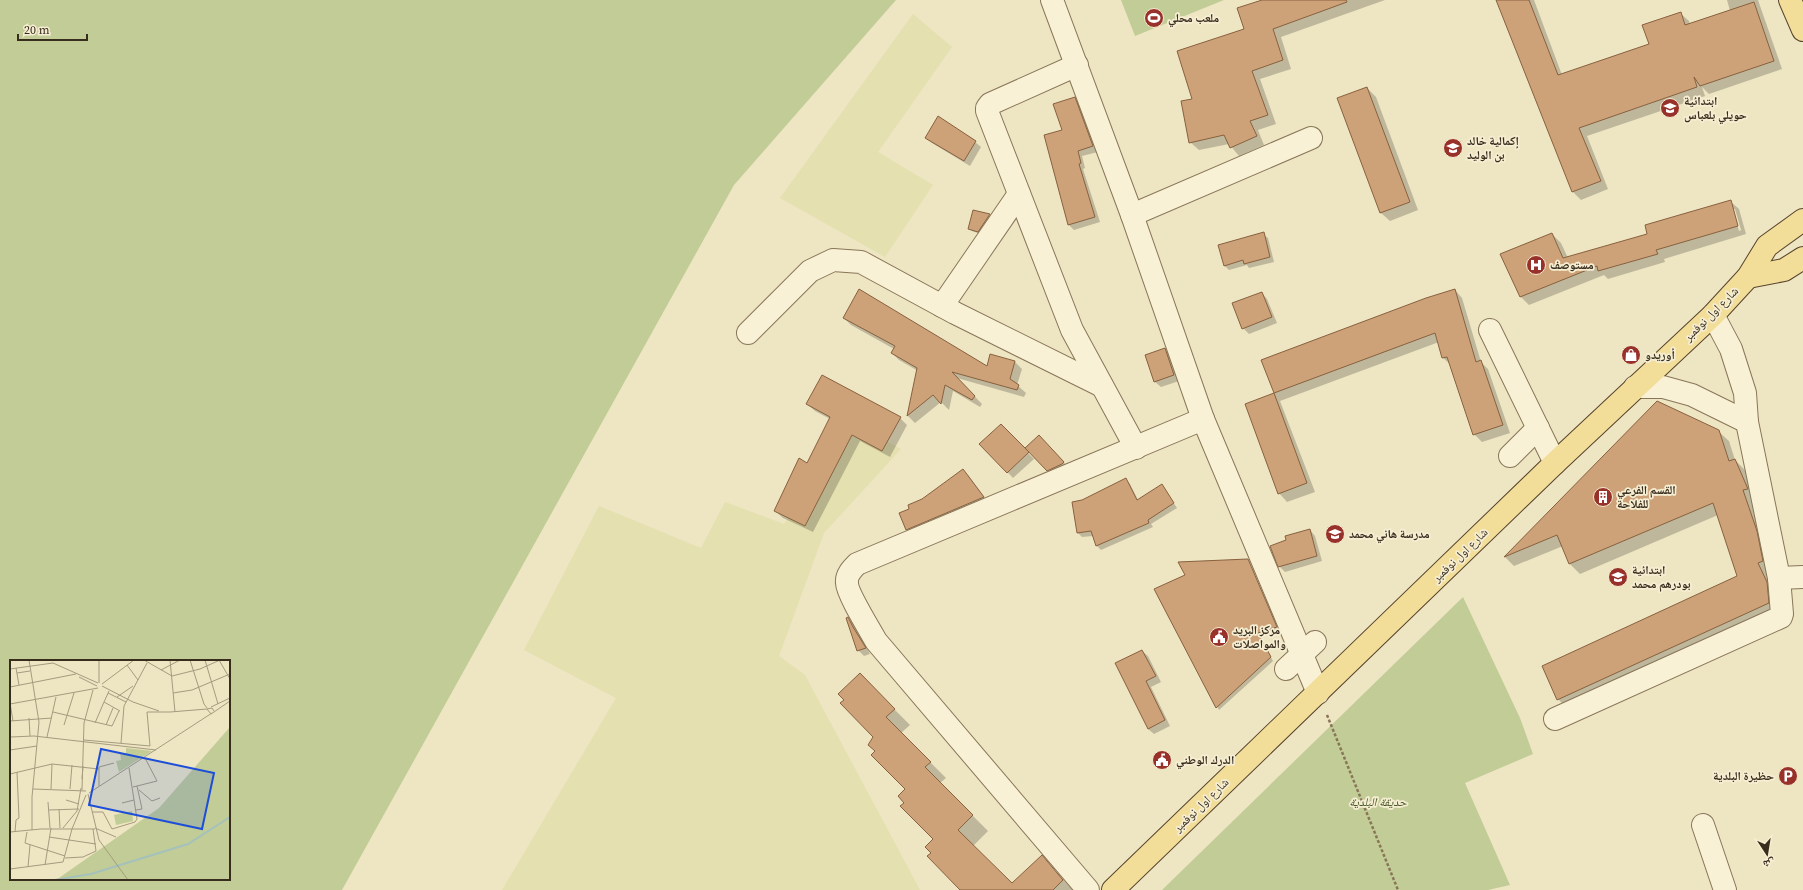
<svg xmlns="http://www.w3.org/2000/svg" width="1803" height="890" viewBox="0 0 1803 890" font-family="'Source Serif 4','Noto Naskh Arabic',serif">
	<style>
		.farmland { fill: #e4e0af }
		.green { fill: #c2cc96; fill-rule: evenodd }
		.shadow { fill: #0003; fill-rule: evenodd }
		.building { fill: #cda278; stroke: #88613f }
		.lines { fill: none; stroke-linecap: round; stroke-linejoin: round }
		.minor-casing { stroke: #887659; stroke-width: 24 }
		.major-casing { stroke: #56442d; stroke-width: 24 }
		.path { stroke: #887659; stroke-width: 2.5; stroke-dasharray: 3 2; stroke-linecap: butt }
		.minor { stroke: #f9f1d5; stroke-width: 22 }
		.major { stroke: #f2dd99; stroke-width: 22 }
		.labels { text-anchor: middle; stroke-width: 3.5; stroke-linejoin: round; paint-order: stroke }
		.poi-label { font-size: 12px; font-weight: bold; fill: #382c1d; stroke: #f6eed2; text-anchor: start }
		.street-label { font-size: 12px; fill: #382c1d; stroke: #f6eed2 }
		.park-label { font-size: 12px; font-style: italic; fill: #445524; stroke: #f6eed2 }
		.inset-river { fill: none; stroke: #a5c1bb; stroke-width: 2 }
		.inset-road { fill: none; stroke: #a59b80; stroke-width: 1 }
		.view { fill: #1d4ed8; fill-opacity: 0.15; stroke: #1d4ed8; stroke-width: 2 }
		.inset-edge { fill: none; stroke: #382c1d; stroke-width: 2 }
	</style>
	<rect width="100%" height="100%" fill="#eee5c2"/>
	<g class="farmland">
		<polygon points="913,14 952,47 878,152 933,185 885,257 780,198"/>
		<polygon points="852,422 901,449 824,533 779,656 805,675 920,890 502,890 616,698 524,650 599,506 701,548 725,502 784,524"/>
	</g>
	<g class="green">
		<path d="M 0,0 L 896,0 L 734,185 L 342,890 L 0,890 ZM 11,661 L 229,661 L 229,879 L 11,879 Z"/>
		<polygon points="1121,0 1224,0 1135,36"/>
		<polygon points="1463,597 1520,718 1533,754 1465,783 1510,885 1488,890 1162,890"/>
	</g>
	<g class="shadow">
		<polygon points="1265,0 1385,0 1281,37 1291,69 1260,79 1276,124 1258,130 1264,145 1239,156 1229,144 1199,150 1190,142 1193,99"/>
		<polygon points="1498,0 1534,0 1562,75 1650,44 1680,13 1689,21 1690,25 1730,11 1727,0 1758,0 1782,69 1709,94 1702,87 1705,96 1587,136 1608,189 1581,200 1573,192"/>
		<polygon points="1367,88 1376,97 1418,210 1390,221 1381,213 1338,99"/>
		<polygon points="1074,98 1080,103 1098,152 1082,156 1085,168 1083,169 1100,222 1074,230 1069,225 1046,136 1063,131"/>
		<polygon points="926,138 975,142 981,147 970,166 932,143"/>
		<path d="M 1730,201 L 1739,209 L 1746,234 L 1664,259 L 1665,262 L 1608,279 L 1604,275 L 1529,305 L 1521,297 L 1552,234 L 1561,243 L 1568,258 L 1649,234 ZM 1733,209 L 1735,209 L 1741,230 L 1739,231 Z"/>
		<polygon points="974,211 989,215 992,218 981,234 972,231 969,228"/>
		<polygon points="1263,234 1268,238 1274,262 1249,268 1247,265 1229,270 1224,265"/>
		<polygon points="1455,290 1462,298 1481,362 1488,369 1510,433 1482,442 1474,434 1451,365 1443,358 1439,342 1280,401 1315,492 1287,502 1279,493 1246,405 1275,394 1262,360"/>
		<polygon points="1262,293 1267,299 1277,323 1249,334 1243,328"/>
		<polygon points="844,318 988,367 1014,361 1022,369 1017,385 1026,393 1024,397 957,378 982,404 980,407 953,391 949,410 941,402 915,423 908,416 918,371 899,360 892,353 894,349 851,325"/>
		<polygon points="1165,349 1170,355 1179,381 1161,387 1155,382"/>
		<polygon points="1658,402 1718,431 1729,441 1735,460 1745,470 1757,498 1778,612 1568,709 1558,699 1738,577 1718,515 1580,574 1570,564 1563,546 1514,566 1505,557"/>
		<polygon points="807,404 900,418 907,425 890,457 860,441 813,532 783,518 775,511 807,464 830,419 815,411"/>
		<polygon points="1001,425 1034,459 1013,478 981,444"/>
		<polygon points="1039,436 1069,468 1054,476 1027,448"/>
		<polygon points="968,475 988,503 912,534 907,529 910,509 922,500"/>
		<polygon points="1126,480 1130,484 1138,500 1162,485 1177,508 1151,524 1153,527 1101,550 1097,546 1093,536 1082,537 1078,533 1083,501"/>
		<polygon points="1310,530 1315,536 1322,561 1285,572 1279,566"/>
		<polygon points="1248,560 1277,630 1260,636 1273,661 1219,710 1155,590"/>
		<polygon points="848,619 854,624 870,654 864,656 858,650"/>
		<polygon points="1142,651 1148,656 1161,682 1151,687 1170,726 1154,734 1148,729"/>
		<polygon points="860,675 910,725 901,733 946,778 940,783 988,831 973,846 1012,885 1042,857 1073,890 962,890 932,853 934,839 907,789 876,751 875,737 845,700"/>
	</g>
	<g class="building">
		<polygon points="1262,0 1346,0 1347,2 1273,29 1283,60 1252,71 1268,115 1250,121 1257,136 1230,148 1224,135 1189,143 1181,101 1192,99 1177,51 1244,29 1237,8"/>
		<polygon points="1496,0 1529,0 1558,75 1649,44 1642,25 1681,12 1685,25 1754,2 1774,61 1700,86 1694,77 1697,87 1579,128 1601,181 1572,192"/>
		<polygon points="1367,87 1410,202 1380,213 1337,98"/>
		<polygon points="1075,97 1093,146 1078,151 1081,163 1079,164 1095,217 1068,225 1044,135 1062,130 1053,104"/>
		<polygon points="938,116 976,141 964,161 925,138"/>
		<polygon points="1731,200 1738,226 1656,250 1658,254 1598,271 1597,266 1520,297 1500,254 1552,233 1563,258 1647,234 1645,225"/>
		<polygon points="973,210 990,214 978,232 968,229"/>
		<polygon points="1264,232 1270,257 1244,264 1243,260 1224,266 1218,245"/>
		<polygon points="859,289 987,366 990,354 1015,361 1010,379 1019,385 1017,390 952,372 975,396 972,400 945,385 941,404 933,395 907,416 917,368 891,353 895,346 843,318"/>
		<polygon points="1455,289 1476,362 1481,360 1503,425 1473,435 1447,357 1442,358 1435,333 1274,393 1261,360 1426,298"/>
		<polygon points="1262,292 1272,317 1242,329 1232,303"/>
		<polygon points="1165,348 1174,375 1154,382 1145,355"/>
		<polygon points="822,375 901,417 882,451 852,435 805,526 774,511 799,458 807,463 830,417 806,404"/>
		<polygon points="1274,393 1307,483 1278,494 1245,404"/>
		<polygon points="1657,401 1719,430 1729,461 1735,459 1748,489 1743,490 1757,531 1763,561 1758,563 1767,582 1769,603 1557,700 1542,666 1737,576 1713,503 1569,564 1557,535 1504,557"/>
		<polygon points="1001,424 1029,452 1007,473 979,444"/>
		<polygon points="1039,435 1064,462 1062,464 1047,471 1025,448"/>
		<polygon points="963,469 984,497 906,530 899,513 909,509 908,505 922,499"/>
		<polygon points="1126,478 1137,500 1162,484 1174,503 1148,520 1149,523 1096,546 1091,531 1077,533 1072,502 1082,500"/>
		<polygon points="1310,529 1317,556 1278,567 1270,546 1286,540 1285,536"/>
		<polygon points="1248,559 1277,627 1258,633 1271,657 1216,708 1154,589 1185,575 1178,562"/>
		<polygon points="848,617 853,627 866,648 857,651 846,618"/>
		<polygon points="1142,650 1156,676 1146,681 1165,720 1148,729 1115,663"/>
		<polygon points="860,673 895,709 886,717 931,762 925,767 973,815 958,830 1012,883 1042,855 1063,880 1053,890 960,890 927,856 931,853 925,847 933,839 900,806 904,803 898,796 905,789 871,755 875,751 868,745 873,737 840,703 844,700 838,694"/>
	</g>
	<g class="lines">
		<defs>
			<g id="minor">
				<polyline points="1052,0 1132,215 1203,419 1318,693"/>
				<polyline points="1077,65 990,104 987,108 987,111 1072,330 1136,448"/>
				<polyline points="1132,215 1311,138"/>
				<polyline points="942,306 1019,194"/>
				<polyline points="1490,330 1555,463"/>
				<polyline points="748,333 810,271 833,260 861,262 955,313 1102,386"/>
				<polyline points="1635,387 1663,387 1692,395 1747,422"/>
				<polyline points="1510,456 1538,428"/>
				<polyline points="1779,578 1803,577"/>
				<polyline points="1286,669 1315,642"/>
				<polyline points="1555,719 1781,617 1782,614 1779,578 1747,422 1745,393 1731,349 1713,315"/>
				<polyline points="1703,825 1725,890"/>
				<path d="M 1088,890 L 876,641 C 870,630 847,593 847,583 C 846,575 852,569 857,564 L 1203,419"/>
			</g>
			<g id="major">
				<polyline points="1790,0 1803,30"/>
				<polyline points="1748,277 1784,270 1803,258"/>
				<polyline points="1113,890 1555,463 1713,315 1748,277 1767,246 1803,220"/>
			</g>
		</defs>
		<use href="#minor" class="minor-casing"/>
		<use href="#major" class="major-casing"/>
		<polyline class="path" points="1327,715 1398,890"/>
		<use href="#minor" class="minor"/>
		<use href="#major" class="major"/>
	</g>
	<defs>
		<symbol id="stadium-disc" viewBox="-11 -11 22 22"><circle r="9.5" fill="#983129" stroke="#f6eed2"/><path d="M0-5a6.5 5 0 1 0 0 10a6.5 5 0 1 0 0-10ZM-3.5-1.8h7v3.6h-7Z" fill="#fff"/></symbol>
		<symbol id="school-disc" viewBox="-11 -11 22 22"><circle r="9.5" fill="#983129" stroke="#f6eed2"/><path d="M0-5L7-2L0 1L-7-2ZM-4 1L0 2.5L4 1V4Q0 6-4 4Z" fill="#fff"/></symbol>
		<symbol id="hospital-disc" viewBox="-11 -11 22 22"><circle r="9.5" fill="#983129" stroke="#f6eed2"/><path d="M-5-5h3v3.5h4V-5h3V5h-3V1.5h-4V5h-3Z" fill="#fff"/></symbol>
		<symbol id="shop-disc" viewBox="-11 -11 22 22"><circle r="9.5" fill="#983129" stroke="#f6eed2"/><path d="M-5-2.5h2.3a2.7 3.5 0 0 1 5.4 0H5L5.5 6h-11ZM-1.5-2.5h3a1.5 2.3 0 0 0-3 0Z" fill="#fff"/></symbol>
		<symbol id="building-disc" viewBox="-11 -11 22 22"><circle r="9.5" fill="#983129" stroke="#f6eed2"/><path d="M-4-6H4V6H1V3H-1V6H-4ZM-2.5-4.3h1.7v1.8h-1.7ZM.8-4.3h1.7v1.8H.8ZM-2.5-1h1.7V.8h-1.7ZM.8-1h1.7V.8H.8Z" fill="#fff"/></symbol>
		<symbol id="civic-disc" viewBox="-11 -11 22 22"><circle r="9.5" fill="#983129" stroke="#f6eed2"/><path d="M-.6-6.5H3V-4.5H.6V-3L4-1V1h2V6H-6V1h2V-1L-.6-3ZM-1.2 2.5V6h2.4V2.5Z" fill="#fff"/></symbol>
		<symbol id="parking-disc" viewBox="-11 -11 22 22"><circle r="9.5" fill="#983129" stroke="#f6eed2"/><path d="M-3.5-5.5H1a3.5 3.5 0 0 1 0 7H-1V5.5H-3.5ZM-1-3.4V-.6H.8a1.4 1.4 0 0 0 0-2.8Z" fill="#fff"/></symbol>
	</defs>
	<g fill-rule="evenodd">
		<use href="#stadium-disc" x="1143" y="7" width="22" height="22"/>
		<use href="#school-disc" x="1659" y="97" width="22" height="22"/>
		<use href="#school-disc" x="1442" y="137" width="22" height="22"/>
		<use href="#hospital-disc" x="1525" y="254" width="22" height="22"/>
		<use href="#shop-disc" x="1620" y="344" width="22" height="22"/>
		<use href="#building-disc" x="1592" y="486" width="22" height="22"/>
		<use href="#school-disc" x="1324" y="523" width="22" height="22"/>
		<use href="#school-disc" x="1607" y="566" width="22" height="22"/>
		<use href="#civic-disc" x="1208" y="626" width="22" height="22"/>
		<use href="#civic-disc" x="1151" y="749" width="22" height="22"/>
		<use href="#parking-disc" x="1777" y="765" width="22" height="22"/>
	</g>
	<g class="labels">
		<g class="poi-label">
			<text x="1168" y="22">ملعب محلي</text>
			<text x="1684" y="105">ابتدائية<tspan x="1684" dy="14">حويلي بلعباس</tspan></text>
			<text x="1467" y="145">إكمالية خالد<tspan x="1467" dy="14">بن الوليد</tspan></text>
			<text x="1550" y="269">مستوصف</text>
			<text x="1645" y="359">أوريدو</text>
			<text x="1617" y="494">القسم الفرعي<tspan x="1617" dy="14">للفلاحة</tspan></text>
			<text x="1349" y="538">مدرسة هاني محمد</text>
			<text x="1632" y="574">ابتدائية<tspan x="1632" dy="14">بودرهم محمد</tspan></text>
			<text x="1233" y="634">مركز البريد<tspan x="1233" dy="14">والمواصلات</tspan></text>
			<text x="1176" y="764">الدرك الوطني</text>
			<text x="1774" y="780" text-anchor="end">حظيرة البلدية</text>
		</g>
		<g class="street-label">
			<text transform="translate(1711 314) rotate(-45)" y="4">شارع اول نوفمبر</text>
			<text transform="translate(1460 555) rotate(-44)" y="4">شارع اول نوفمبر</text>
			<text transform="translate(1201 805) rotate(-44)" y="4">شارع اول نوفمبر</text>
		</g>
		<g class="park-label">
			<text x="1378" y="806">حديقة البلدية</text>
		</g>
	</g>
	<g transform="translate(10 660)">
		<rect width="220" height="220" fill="#eee5c2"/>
		<path d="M 220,67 L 220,220 L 46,220 L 149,148 ZM 116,88 L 142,91 L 109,112 L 106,101 L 111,100 L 110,93 L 116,93 ZM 122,151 L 123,161 L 106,165 L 104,155 Z" fill="#c2cc96"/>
		<path class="inset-river" d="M 45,220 L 81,214 L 178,184 L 220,157"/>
		<path class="inset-road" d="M 19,0 L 29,62 L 22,137 L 22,170M 89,0 L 89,23M 134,0 L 162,16 L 190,9 L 210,0M 160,0 L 165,52M 180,0 L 194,44 L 197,48M 195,0 L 208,44M 209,0 L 220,19M 117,5 L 128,20M 6,8 L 9,25M 0,9 L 43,3 L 88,23M 151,10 L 170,0M 7,13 L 20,11M 69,17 L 87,26M 92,24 L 124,0M 92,26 L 123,42 L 149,51M 0,27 L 66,14M 99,31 L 94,42 L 110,51M 98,33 L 116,42M 163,33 L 182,30 L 220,14M 107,37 L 123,26M 0,43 L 3,61M 0,44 L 88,28M 201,47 L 220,38M 204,51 L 202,48 L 197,49 L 201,54 L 220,41M 43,52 L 102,66 L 109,51M 160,52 L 197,49M 19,58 L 20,76M 0,61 L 42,58M 85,63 L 94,42M 54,65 L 64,33M 96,65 L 103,48M 0,77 L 24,76 L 146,90M 37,77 L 46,37M 74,80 L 140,86 L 137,52 L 160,52M 111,83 L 114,46 L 137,3M 0,90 L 27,86M 89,109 L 89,126M 0,114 L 42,104 L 89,109 L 89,107 L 104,103M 72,119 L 73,106M 123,127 L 147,121 L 135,98M 23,129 L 76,131M 41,129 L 42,104M 60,129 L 62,105M 72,130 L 74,63 L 83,30M 129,130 L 142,141 L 150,138M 79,133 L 202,53M 78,134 L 89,180 L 118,220M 56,140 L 69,144M 38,142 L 40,168M 112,143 L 124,140M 49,149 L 50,168M 39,150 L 69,149M 126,150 L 132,149 L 127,126M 82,152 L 93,152 L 102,169 L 125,162 L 127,159 L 119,108M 53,168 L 67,151 L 71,128M 85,168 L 106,177M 0,172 L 31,169 L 85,169M 5,172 L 6,160 L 9,158 L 7,112M 17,172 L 15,183 L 55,196M 39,177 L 86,184M 0,189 L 0,208M 55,198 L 73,197 L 86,191 L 83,169M 35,205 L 41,168M 18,207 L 20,185M 0,209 L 53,202 L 62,169 L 76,135"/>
		<path class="view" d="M 91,89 L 204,113 L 192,169 L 79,145 Z"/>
		<rect width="220" height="220" class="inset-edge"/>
	</g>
	<g transform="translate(1767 854) rotate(168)" stroke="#f6eed2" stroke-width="3" paint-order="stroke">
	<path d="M0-3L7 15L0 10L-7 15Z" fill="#382c1d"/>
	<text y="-6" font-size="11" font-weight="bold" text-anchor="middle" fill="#382c1d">ش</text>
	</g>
	<path d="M18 34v6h69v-6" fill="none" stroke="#382c1d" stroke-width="2"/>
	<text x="24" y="34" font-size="12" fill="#382c1d" stroke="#f6eed2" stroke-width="3" paint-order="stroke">20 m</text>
</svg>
